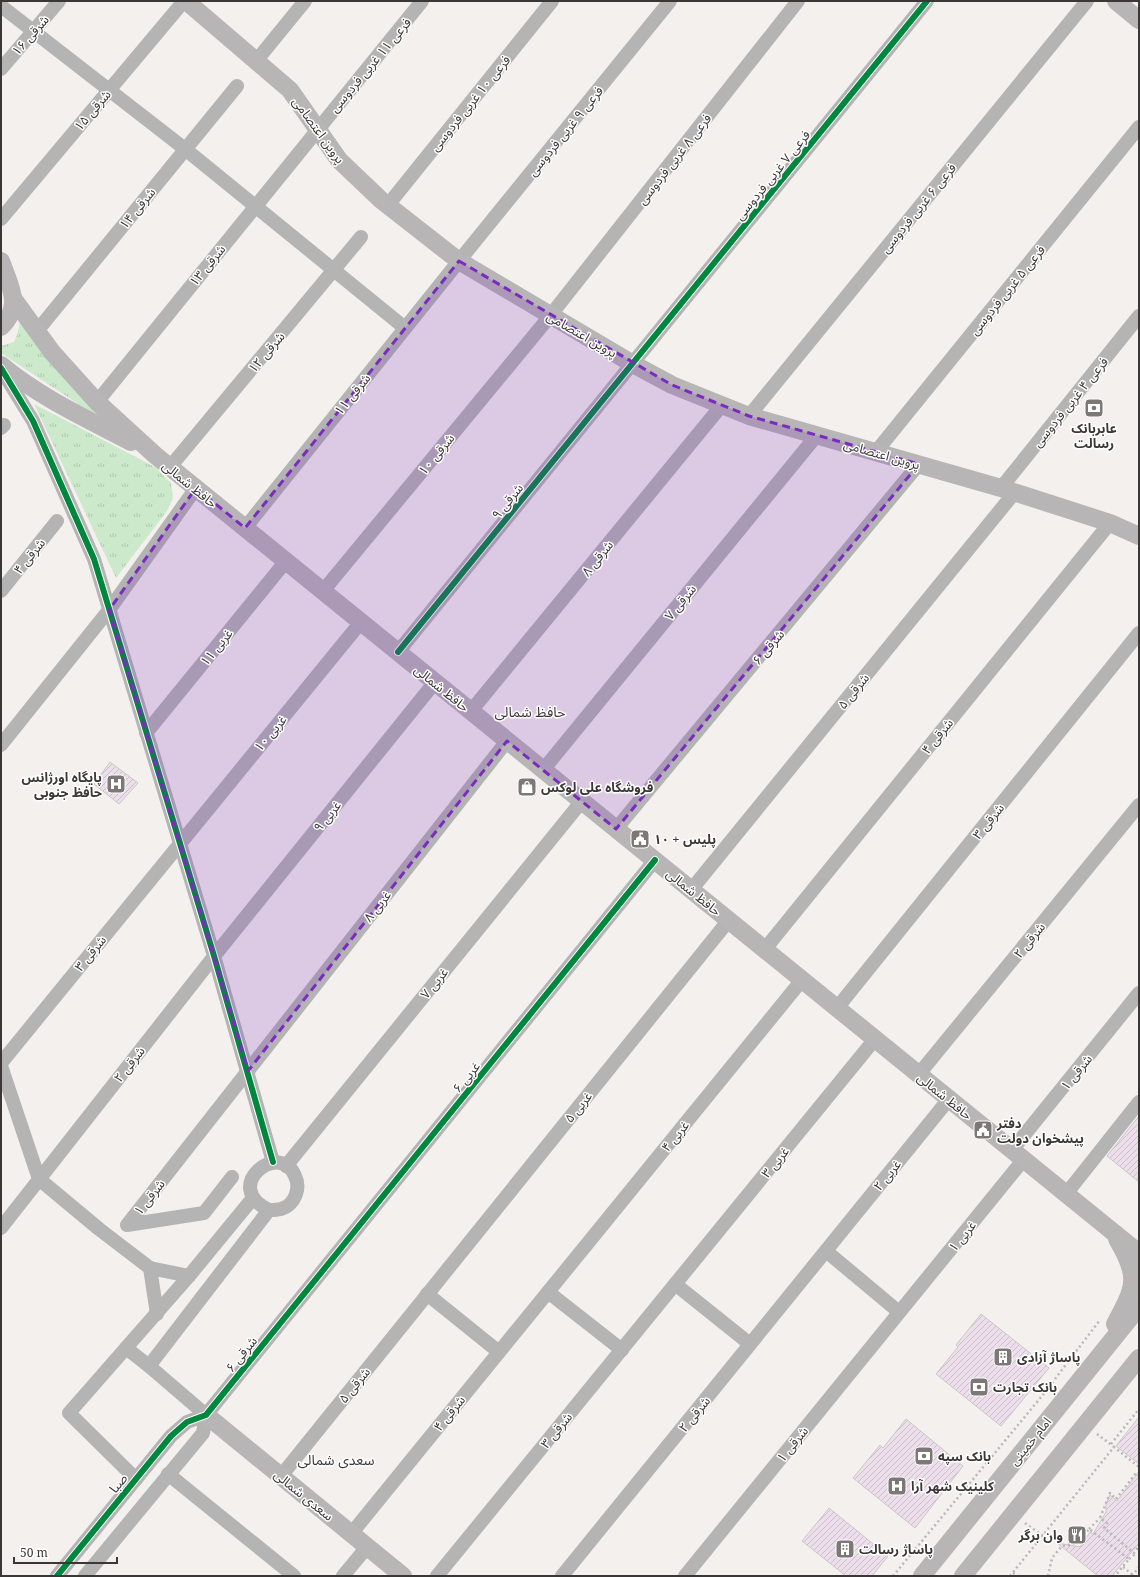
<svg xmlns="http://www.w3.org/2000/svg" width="1140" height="1577" viewBox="0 0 1140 1577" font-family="'Noto Serif','Noto Sans Arabic',serif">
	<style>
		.grass { fill: url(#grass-tufts) }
		.building { fill: url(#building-hatch); stroke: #cac7c7 }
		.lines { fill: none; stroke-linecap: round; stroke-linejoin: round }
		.path { stroke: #b8b8b8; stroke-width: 2.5; stroke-dasharray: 2 3; stroke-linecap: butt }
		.minor { stroke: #b3b4b3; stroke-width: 14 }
		.major { stroke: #b7b5b6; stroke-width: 18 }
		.cycleway-casing { stroke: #fff; stroke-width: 8 }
		.cycleway { stroke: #00873e; stroke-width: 6 }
		.marked { fill: #7b2cbf; fill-opacity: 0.2; stroke: #7b2cbf; stroke-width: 3; stroke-dasharray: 8 5; stroke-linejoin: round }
		.labels { text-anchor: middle; stroke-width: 3; stroke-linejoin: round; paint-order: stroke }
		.street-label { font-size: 13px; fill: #3a3736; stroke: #fff }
		.poi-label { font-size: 13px; font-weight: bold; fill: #3a3736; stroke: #fff; text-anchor: start }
		.neighbourhood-label { font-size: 14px; fill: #3a3736; stroke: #fff }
	</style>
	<defs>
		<pattern id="grass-tufts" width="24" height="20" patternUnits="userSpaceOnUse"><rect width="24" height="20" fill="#cce9cc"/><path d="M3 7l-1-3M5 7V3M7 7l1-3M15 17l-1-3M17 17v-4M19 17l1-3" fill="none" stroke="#b0c8b0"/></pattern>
		<pattern id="building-hatch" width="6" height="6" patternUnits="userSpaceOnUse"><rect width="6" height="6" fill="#eddeeb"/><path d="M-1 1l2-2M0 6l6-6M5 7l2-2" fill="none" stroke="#ccbfca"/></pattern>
	</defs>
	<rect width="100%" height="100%" fill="#f4f0ee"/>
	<g class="grass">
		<polygon points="20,323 101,419 1,353 1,346 14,342 17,335"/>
		<polygon points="34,404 155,467 171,483 173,498 167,511 116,578"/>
	</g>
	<g class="building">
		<polygon points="110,762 138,783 119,804 94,784"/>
		<polygon points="1139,1116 1139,1182 1107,1156"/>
		<polygon points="981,1314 1049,1368 1001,1426 936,1374 958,1347 956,1345"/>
		<polygon points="1139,1417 1139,1464 1116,1446"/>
		<polygon points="906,1419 963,1466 915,1528 853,1478 880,1445 883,1448"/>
		<polygon points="1139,1471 1139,1543 1112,1576 1098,1576 1057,1543 1080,1547 1090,1532 1093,1534 1106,1512 1106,1504 1110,1495 1117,1501"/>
		<polygon points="829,1508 888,1556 872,1576 846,1576 802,1541"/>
	</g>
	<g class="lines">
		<g class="path">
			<polyline points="1097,1434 1114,1447"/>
			<polyline points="1111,1444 1139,1409"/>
			<polyline points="1139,1476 1136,1473 1116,1499 1110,1493 1100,1518 1107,1523 1104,1528 1134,1553 1139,1546"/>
			<polyline points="1025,1523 1046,1538"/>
			<polyline points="1089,1529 1100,1518"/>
			<polyline points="1129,1559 1134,1555 1134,1553"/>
			<polyline points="1123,1567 1133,1575"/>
			<polyline points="1013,1573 1018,1576"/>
			<polyline points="893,1576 1042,1396 1100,1320"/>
			<polyline points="1010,1576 1114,1447 1139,1467"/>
			<polyline points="1048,1576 1052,1558 1062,1546 1078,1543 1089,1529 1129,1559 1115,1576"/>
			<polyline points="1132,1576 1139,1567"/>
		</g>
		<g class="minor">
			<polyline points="1,6 185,149 405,328"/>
			<polyline points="256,61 305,1"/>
			<polyline points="1,69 59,1"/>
			<polyline points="388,205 552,1"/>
			<polyline points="1,219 184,1"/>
			<polyline points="37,331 237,86"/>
			<polyline points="1,369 33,421 94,559 214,956 273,1162"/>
			<polyline points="97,402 422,1"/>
			<polyline points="749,416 1087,1"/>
			<polyline points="1,428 4,425"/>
			<polyline points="875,453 1139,127"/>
			<polyline points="170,467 361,237"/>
			<polyline points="1001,488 1139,316"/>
			<polyline points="245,528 459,261 670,1"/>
			<polyline points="1,591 57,521"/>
			<polyline points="323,591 550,316 798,1"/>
			<polyline points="398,652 927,1"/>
			<polyline points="471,711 722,405"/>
			<polyline points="146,733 286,561"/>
			<polyline points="1,745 109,610 196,488"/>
			<polyline points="543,770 817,435"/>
			<polyline points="616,829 919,464"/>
			<polyline points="691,890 1015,492"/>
			<polyline points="765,949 1110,523"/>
			<polyline points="837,1008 1139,633"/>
			<polyline points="1,1063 361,622"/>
			<polyline points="1,1066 39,1179"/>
			<polyline points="919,1074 1139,805"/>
			<polyline points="1012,1150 1139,993"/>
			<polyline points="286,1166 582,801"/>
			<polyline points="232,1177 204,1213 127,1225 507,741"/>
			<polyline points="39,1179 99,1229 150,1268"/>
			<polyline points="1066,1194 1139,1102"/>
			<polyline points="1,1228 219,950 435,682"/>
			<polyline points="826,1251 899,1312"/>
			<polyline points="675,1284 750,1344"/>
			<polyline points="548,1292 622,1350"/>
			<polyline points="427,1294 499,1352"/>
			<polyline points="157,1314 150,1268 189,1276"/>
			<polyline points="126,1348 149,1366"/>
			<path d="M 206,1415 L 149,1366 L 269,1210 C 273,1210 277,1210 281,1209 C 295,1205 301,1188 295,1176 C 280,1139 220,1187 269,1210"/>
			<polyline points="168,1474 294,1576"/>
			<polyline points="281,1476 729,920"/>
			<polyline points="136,1479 69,1413 189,1276 253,1198"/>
			<polyline points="351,1534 802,980"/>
			<polyline points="57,1576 171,1436 187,1422 206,1415 655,860"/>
			<polyline points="85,1576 203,1433 206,1415"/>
			<polyline points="343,1576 367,1547"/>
			<polyline points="437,1576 875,1039"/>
			<polyline points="562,1576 949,1099"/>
			<polyline points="685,1576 1024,1159"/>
		</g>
		<g class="major">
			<polyline points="186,1 290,90 339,160 381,200 459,261 633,364 672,385 749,416 1001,488 1110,523 1139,536"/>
			<polyline points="1116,1 1139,20"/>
			<path d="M 1,261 C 10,287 23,305 1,327"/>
			<polyline points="15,301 52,352 97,402 155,455 1139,1253"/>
			<path d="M 1,365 C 39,397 87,419 131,442"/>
			<path d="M 1115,1324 C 1135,1287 1140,1277 1117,1239"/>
			<polyline points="206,1415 403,1576"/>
			<polyline points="922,1576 1139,1307"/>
			<polyline points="963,1576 1139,1358"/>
		</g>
		<defs>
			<g id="cycleway">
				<polyline points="1,368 33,421 94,559 214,956 273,1162"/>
				<polyline points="398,652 927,1"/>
				<polyline points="57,1576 171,1436 187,1422 206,1415 655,860"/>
			</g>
		</defs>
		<use href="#cycleway" class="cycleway-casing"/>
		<use href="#cycleway" class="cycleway"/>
	</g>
	<path class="marked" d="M 459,261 L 672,385 L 749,416 L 919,464 L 616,829 L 507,741 L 248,1071 L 109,610 L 196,488 L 245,528 Z"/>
	<defs>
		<symbol id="bank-square" viewBox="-11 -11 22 22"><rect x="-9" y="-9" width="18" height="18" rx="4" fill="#7b7876" stroke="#fff"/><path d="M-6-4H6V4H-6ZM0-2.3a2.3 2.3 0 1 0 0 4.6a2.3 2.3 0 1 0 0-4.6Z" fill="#fff"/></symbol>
		<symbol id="hospital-square" viewBox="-11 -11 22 22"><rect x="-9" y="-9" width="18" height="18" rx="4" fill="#7b7876" stroke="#fff"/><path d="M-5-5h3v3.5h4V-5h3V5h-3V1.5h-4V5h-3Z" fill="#fff"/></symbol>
		<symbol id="shop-square" viewBox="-11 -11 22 22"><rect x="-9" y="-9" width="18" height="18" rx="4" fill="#7b7876" stroke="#fff"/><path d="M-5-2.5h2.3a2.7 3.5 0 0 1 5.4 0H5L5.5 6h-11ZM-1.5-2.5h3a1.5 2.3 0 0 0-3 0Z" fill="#fff"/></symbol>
		<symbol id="civic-square" viewBox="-11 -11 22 22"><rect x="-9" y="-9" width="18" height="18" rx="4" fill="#7b7876" stroke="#fff"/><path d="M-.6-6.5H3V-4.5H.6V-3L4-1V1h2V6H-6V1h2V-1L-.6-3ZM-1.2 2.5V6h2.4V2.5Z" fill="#fff"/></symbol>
		<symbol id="building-square" viewBox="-11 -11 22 22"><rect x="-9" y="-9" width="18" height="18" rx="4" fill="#7b7876" stroke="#fff"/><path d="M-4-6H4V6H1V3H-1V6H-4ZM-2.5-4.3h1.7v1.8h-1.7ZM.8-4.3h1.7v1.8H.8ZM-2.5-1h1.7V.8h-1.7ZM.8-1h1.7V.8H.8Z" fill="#fff"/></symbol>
		<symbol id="restaurant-square" viewBox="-11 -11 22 22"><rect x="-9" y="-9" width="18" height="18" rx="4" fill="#7b7876" stroke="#fff"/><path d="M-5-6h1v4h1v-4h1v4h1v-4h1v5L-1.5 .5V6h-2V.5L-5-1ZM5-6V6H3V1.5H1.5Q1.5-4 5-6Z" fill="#fff"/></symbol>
	</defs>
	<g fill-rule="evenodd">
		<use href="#bank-square" x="1083" y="397" width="22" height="22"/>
		<use href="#hospital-square" x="105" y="773" width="22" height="22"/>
		<use href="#shop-square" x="516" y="776" width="22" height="22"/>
		<use href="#civic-square" x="629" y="828" width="22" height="22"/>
		<use href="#civic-square" x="972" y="1119" width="22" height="22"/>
		<use href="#building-square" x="992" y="1346" width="22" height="22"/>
		<use href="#bank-square" x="968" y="1376" width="22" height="22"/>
		<use href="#bank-square" x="913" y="1445" width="22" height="22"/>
		<use href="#hospital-square" x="886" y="1475" width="22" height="22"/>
		<use href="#restaurant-square" x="1066" y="1524" width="22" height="22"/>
		<use href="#building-square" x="834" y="1538" width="22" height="22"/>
	</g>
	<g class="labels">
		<g class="street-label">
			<text transform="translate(30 35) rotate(-49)" y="5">۱۶ شرقی</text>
			<text transform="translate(370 65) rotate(-50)" y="5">فرعی ۱۱ غربی فردوسی</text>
			<text transform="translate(470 103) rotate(-51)" y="5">فرعی ۱۰ غربی فردوسی</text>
			<text transform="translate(92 110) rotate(-50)" y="5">۱۵ شرقی</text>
			<text transform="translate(319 130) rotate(54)" y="5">پروین اعتصامی</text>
			<text transform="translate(565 131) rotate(-51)" y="5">فرعی ۹ غربی فردوسی</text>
			<text transform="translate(674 159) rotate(-52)" y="5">فرعی ۸ غربی فردوسی</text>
			<text transform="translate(772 175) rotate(-51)" y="5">فرعی ۷ غربی فردوسی</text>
			<text transform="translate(137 208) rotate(-51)" y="5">۱۴ شرقی</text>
			<text transform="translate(918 208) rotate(-51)" y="5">فرعی ۶ غربی فردوسی</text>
			<text transform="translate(207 265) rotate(-51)" y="5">۱۳ شرقی</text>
			<text transform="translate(1007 290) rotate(-51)" y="5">فرعی ۵ غربی فردوسی</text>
			<text transform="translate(582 334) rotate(30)" y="5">پروین اعتصامی</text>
			<text transform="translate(266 352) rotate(-50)" y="5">۱۲ شرقی</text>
			<text transform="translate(352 394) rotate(-51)" y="5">۱۱ شرقی</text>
			<text transform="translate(1070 402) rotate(-51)" y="5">فرعی ۴ غربی فردوسی</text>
			<text transform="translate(436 454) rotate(-51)" y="5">شرقی ۱۰</text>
			<text transform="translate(882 454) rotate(16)" y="5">پروین اعتصامی</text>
			<text transform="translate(190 484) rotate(39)" y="5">حافظ شمالی</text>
			<text transform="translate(507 501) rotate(-51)" y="5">شرقی ۹</text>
			<text transform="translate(29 556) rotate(-51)" y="5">۴ شرقی</text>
			<text transform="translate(597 558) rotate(-51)" y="5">۸ شرقی</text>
			<text transform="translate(680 602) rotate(-51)" y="5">۷ شرقی</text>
			<text transform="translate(216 647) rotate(-51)" y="5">۱۱ غربی</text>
			<text transform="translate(768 647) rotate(-50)" y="5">۶ شرقی</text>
			<text transform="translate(442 688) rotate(39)" y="5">حافظ شمالی</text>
			<text transform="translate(853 691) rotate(-51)" y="5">۵ شرقی</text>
			<text transform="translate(270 733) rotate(-50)" y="5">۱۰ غربی</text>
			<text transform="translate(937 736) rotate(-51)" y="5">۴ شرقی</text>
			<text transform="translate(327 816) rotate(-51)" y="5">۹ غربی</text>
			<text transform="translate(988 821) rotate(-51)" y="5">۳ شرقی</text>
			<text transform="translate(694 892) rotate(39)" y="5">حافظ شمالی</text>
			<text transform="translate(377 906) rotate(-52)" y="5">۸ غربی</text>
			<text transform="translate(1029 940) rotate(-51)" y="5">۲ شرقی</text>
			<text transform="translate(90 953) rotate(-51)" y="5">۳ شرقی</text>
			<text transform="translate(434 983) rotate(-51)" y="5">۷ غربی</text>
			<text transform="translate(129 1064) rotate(-52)" y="5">۲ شرقی</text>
			<text transform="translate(1076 1072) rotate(-51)" y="5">۱ شرقی</text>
			<text transform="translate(466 1077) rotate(-51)" y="5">۶ غربی</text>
			<text transform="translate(945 1096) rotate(39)" y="5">حافظ شمالی</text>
			<text transform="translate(578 1107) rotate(-51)" y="5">۵ غربی</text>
			<text transform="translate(675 1136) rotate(-51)" y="5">۴ غربی</text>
			<text transform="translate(775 1162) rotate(-51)" y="5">۳ غربی</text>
			<text transform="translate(887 1175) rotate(-51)" y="5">۲ غربی</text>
			<text transform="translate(149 1197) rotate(-52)" y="5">۱ شرقی</text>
			<text transform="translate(962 1236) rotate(-51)" y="5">۱ غربی</text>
			<text transform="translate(241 1354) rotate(-51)" y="5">۶ شرقی</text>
			<text transform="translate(354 1385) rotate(-51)" y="5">۵ شرقی</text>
			<text transform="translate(449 1413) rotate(-51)" y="5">۴ شرقی</text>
			<text transform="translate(694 1414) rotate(-51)" y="5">۲ شرقی</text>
			<text transform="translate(556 1430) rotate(-51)" y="5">۳ شرقی</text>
			<text transform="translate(1030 1441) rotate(-51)" y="5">امام خمینی</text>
			<text transform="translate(792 1444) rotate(-51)" y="5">۱ شرقی</text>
			<text transform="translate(118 1483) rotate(-51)" y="5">صبا</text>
			<text transform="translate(304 1495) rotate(39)" y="5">سعدی شمالی</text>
		</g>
		<g class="poi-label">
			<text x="1094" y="433" text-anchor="middle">عابربانک<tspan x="1094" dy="15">رسالت</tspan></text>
			<text x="102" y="782" text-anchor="end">پایگاه اورژانس<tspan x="102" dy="15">حافظ جنوبی</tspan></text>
			<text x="541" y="792">فروشگاه علی لوکس</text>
			<text x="654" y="844">پلیس + ۱۰</text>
			<text x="997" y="1128">دفتر<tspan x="997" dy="15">پیشخوان دولت</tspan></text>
			<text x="1017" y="1362">پاساژ آزادی</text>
			<text x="993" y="1392">بانک تجارت</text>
			<text x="938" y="1461">بانک سپه</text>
			<text x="911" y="1491">کلینیک شهر آرا</text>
			<text x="1063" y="1540" text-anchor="end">وان برگر</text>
			<text x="859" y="1554">پاساژ رسالت</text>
		</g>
		<g class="neighbourhood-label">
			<text x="530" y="717">حافظ شمالی</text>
			<text x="336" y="1465">سعدی شمالی</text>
		</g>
	</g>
	<rect width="1140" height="1577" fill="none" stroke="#3a3736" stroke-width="4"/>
	<path d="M14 1557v6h103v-6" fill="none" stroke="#3a3736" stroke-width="2"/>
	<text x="20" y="1557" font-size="12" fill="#3a3736" stroke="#ffffff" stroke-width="3" paint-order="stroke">50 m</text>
</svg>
